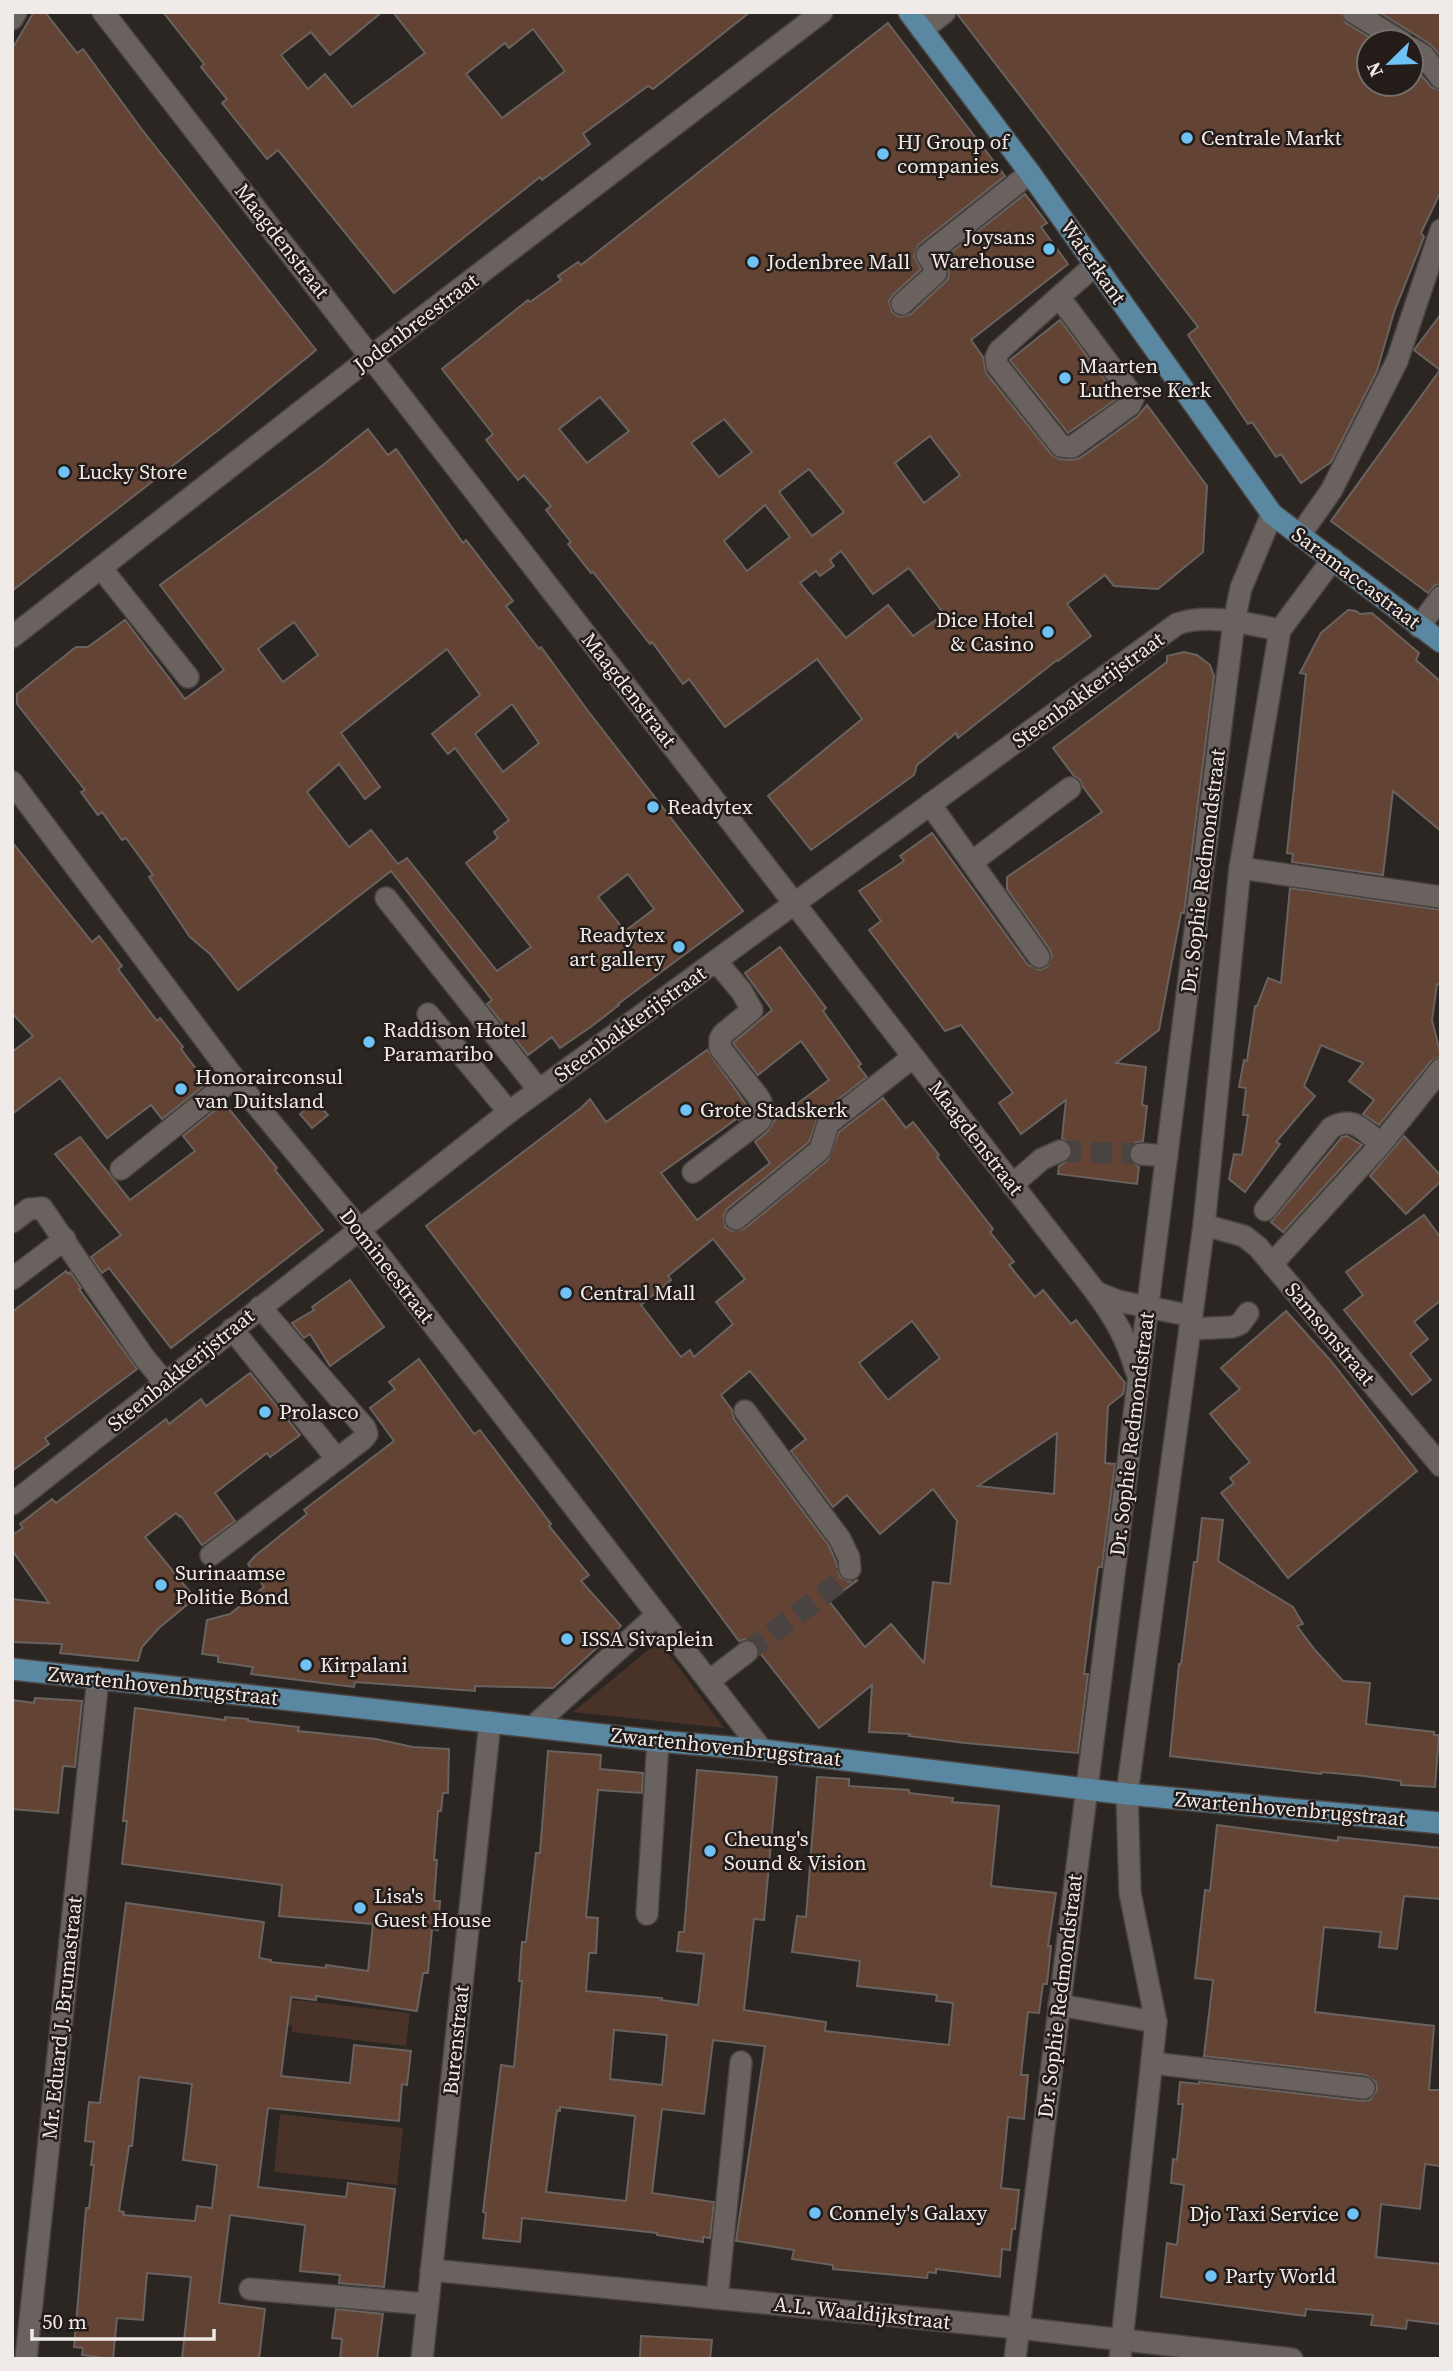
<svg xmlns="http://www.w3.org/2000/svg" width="1453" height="2371" viewBox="0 0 1453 2371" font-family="'Source Serif 4',serif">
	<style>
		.green { fill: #493227 }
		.building { fill: #624334; stroke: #69625e; stroke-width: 2; fill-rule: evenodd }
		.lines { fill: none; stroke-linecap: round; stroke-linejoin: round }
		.minor-tunnel { stroke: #494441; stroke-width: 21; stroke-dasharray: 21 10; stroke-linecap: butt }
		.minor-casing { stroke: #4a4441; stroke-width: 24 }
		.major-casing { stroke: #4a4441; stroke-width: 24 }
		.minor { stroke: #6a625f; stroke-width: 21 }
		.major { stroke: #5a87a2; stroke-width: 21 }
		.poi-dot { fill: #6fc2f4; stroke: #231c19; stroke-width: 2.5 }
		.labels { text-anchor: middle; stroke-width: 5; stroke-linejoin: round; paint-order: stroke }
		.poi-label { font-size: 21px; fill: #f0ebe9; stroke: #231c19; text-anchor: start }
		.street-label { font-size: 21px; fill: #f0ebe9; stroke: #231c19 }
	</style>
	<rect width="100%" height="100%" fill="#2c2623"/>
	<g class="green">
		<polygon points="659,1641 724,1728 573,1712"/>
		<polygon points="269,1997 410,2013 406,2046 292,2032 292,2026 267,2023"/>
		<polygon points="280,2114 403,2128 397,2185 274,2172"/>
	</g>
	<g class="building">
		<polygon points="34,12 45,12 77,53 83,49 143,131 316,350 221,428 12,591 12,49"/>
		<path d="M 163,12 L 382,12 L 330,55 L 311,32 L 281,55 L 308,89 L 325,74 L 352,107 L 425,53 L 393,12 L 750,12 L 653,89 L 648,86 L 583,134 L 590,144 L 542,180 L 540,177 L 394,293 L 278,150 L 267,159 L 222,103 L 227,99 L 201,67 L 204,64 ZM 533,29 L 565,71 L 502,118 L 466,74 L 505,43 L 509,48 Z"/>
		<polygon points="958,12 1340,12 1346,23 1377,42 1369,42 1369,84 1411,84 1411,63 1431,87 1441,91 1441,191 1421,233 1424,237 1394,312 1377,371 1331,462 1301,483 1281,454 1276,457 1252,422 1248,424 1188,335 1198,327 958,15"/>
		<polygon points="1379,12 1441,12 1441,56 1430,44"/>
		<path d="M 888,23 L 1005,176 L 918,245 L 914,257 L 921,269 L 893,295 L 889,301 L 892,312 L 899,317 L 911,314 L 948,279 L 949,268 L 944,258 L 1025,194 L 1047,223 L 1041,227 L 1068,264 L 971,340 L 983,357 L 986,373 L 1051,454 L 1059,459 L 1071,460 L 1080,458 L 1138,416 L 1147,405 L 1207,486 L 1203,552 L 1158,589 L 1114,586 L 1105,575 L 1067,604 L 1091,636 L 1058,661 L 1057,660 L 958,738 L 956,733 L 917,765 L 914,775 L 811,850 L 768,796 L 862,719 L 817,659 L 725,727 L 689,679 L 683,684 L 652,642 L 650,644 L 593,572 L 591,573 L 568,544 L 571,542 L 546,510 L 551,506 L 524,475 L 518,480 L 486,440 L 493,434 L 442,369 L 528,300 L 530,302 L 561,280 L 558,276 L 578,262 L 581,265 ZM 600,397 L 629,431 L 587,463 L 559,429 ZM 724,419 L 752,452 L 719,477 L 691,443 ZM 930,436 L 960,475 L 924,503 L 895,463 ZM 809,469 L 844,512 L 812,536 L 779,492 ZM 765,505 L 790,537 L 747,571 L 724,541 ZM 841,551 L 873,594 L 909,568 L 944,614 L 913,636 L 888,605 L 846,638 L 800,583 L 816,571 L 820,576 L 834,566 L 830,560 Z"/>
		<polygon points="1441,314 1441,584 1435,585 1428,593 1331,521 1440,370 1414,350"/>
		<polygon points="1060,320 1118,398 1068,433 1010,360"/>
		<path d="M 368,429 L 388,455 L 396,449 L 463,543 L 466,540 L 513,601 L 506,606 L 539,649 L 541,647 L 588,711 L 743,911 L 618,1004 L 619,1005 L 592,1026 L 560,1048 L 552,1037 L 528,1055 L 487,1004 L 492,1000 L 391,871 L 238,990 L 210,954 L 190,937 L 149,877 L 153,875 L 126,838 L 122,840 L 102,812 L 98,815 L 81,792 L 85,790 L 17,704 L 17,694 L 76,647 L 88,647 L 125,620 L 185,699 L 224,670 L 160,585 L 323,465 ZM 294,622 L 318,655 L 283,682 L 258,649 ZM 447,649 L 480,695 L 432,734 L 448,754 L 455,748 L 509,820 L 494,832 L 498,838 L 466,863 L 531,947 L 497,971 L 407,858 L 398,864 L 371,830 L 349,847 L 307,792 L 339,764 L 365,799 L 380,787 L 341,733 ZM 512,704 L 539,743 L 503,772 L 475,734 ZM 628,874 L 654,909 L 625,931 L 598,897 Z"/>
		<polygon points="1348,610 1356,611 1360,614 1372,613 1419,653 1416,660 1441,682 1441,831 1393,791 1383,875 1292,862 1293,854 1287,853 1306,674 1300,673 1321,633"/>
		<polygon points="1184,652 1197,655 1210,665 1214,676 1184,913 1181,913 1159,1030 1116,1063 1146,1067 1142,1105 1147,1106 1143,1141 1135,1143 1128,1152 1130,1160 1139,1167 1137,1184 1058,1174 1059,1166 1070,1159 1073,1153 1072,1145 1062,1138 1066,1100 1021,1134 999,1103 1013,1093 961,1025 945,1031 869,930 881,921 859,891 904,861 900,856 932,833 1028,965 1040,970 1047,967 1052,956 1050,950 1007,889 1007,877 1102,812 1083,787 1080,780 1074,776 1053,748 1167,662 1167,656"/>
		<polygon points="12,842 92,942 99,936 122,966 118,969 157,1021 160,1018 183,1047 181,1049 207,1083 162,1119 151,1105 107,1138 60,1078 12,1114 12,1052 33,1036 12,1013"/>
		<polygon points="1290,888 1441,910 1441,985 1437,984 1432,1020 1441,1056 1431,1061 1379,1125 1363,1114 1374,1100 1349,1081 1363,1063 1321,1045 1304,1086 1315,1096 1276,1142 1280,1144 1245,1192 1229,1179 1234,1154 1242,1155 1248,1115 1243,1115 1246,1088 1239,1087 1244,1060 1247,1061 1255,1006 1257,1006 1268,978 1281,983"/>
		<path d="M 780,947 L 826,1008 L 823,1011 L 861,1064 L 858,1066 L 867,1077 L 819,1114 L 809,1142 L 727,1209 L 724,1215 L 725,1227 L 732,1231 L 744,1229 L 828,1160 L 839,1132 L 883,1098 L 906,1128 L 913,1122 L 939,1155 L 937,1157 L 993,1229 L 990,1232 L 1014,1262 L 1009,1265 L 1035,1297 L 1043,1290 L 1071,1324 L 1076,1320 L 1125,1383 L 1123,1394 L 1108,1406 L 1105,1463 L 1115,1464 L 1102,1567 L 1098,1567 L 1087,1651 L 1084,1674 L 1088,1674 L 1078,1753 L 965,1743 L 909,1736 L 910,1734 L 869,1732 L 872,1685 L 819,1728 L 760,1653 L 757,1644 L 746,1639 L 739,1641 L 615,1474 L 426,1226 L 581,1108 L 590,1099 L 606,1122 L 707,1050 L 750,1110 L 749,1113 L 739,1120 L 738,1118 L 661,1173 L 697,1220 L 770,1163 L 755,1142 L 768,1131 L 774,1121 L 829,1080 L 801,1041 L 758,1075 L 733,1043 L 772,1010 L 745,973 ZM 713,1239 L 745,1279 L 716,1302 L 733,1324 L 694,1357 L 690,1350 L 681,1357 L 641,1305 L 671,1280 L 668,1276 ZM 912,1321 L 940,1358 L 888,1400 L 859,1363 ZM 750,1371 L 806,1439 L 791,1451 L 833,1507 L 847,1495 L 880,1534 L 933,1489 L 957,1521 L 950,1584 L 933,1582 L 924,1663 L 891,1624 L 865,1647 L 829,1601 L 858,1580 L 850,1582 L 840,1577 L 836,1562 L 829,1546 L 734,1419 L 732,1410 L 721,1395 ZM 1057,1433 L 1054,1494 L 978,1486 Z"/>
		<polygon points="315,1101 328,1115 312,1128 300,1114"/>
		<polygon points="224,1103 277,1168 275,1170 323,1230 171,1348 109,1268 102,1273 91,1257 121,1235 55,1154 80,1137 130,1200 195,1151 183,1136"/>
		<polygon points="1347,1136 1362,1145 1283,1232 1271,1222 1342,1137"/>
		<polygon points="1404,1136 1441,1176 1441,1181 1406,1214 1370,1176"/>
		<polygon points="1424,1215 1441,1238 1441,1300 1414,1322 1428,1339 1410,1354 1431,1380 1412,1395 1344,1310 1363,1295 1346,1272"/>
		<polygon points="66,1271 68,1274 70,1272 81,1288 79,1289 137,1369 45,1438 49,1444 12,1471 12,1312"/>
		<polygon points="350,1280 384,1327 330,1366 310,1334 304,1338 292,1323 314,1310 312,1307"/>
		<polygon points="1286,1311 1331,1361 1417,1471 1288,1578 1221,1493 1234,1483 1230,1478 1250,1462 1210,1414 1240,1389 1221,1368"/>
		<polygon points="419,1359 474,1434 480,1430 551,1524 549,1526 589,1575 581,1581 621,1626 553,1688 475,1686 475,1691 355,1682 354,1687 251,1674 253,1667 218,1662 218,1656 202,1654 207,1620 230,1614 264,1587 248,1564 255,1556 307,1514 304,1510 394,1441 370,1408 395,1389 389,1382"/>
		<polygon points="250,1373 300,1435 270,1457 267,1453 215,1493 235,1521 202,1545 181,1516 180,1517 176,1513 145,1537 195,1598 159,1628 142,1647 138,1661 60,1653 62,1644 12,1642 12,1599 49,1603 12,1550 12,1535 23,1528 20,1524 52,1499 56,1503 166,1419 169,1424 201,1399 206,1406"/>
		<polygon points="1202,1518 1223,1520 1218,1561 1293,1607 1303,1624 1297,1626 1315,1650 1343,1681 1370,1683 1366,1724 1434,1732 1434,1735 1439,1735 1435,1787 1401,1785 1401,1781 1364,1776 1322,1772 1321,1774 1170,1756 1179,1664 1181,1664 1194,1562 1197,1562"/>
		<polygon points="35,1698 82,1701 75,1767 63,1766 58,1813 12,1809 12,1700 34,1703"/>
		<path d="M 135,1708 L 225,1720 L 225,1717 L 248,1719 L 248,1721 L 299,1727 L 298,1731 L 376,1739 L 413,1747 L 449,1749 L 448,1793 L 443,1793 L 441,1811 L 438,1811 L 434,1860 L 437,1860 L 434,1901 L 440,1901 L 438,1930 L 432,1929 L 428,1973 L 423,1973 L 417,2011 L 316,1996 L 316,2000 L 291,1997 L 281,2076 L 350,2083 L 354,2045 L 411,2051 L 407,2085 L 402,2084 L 399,2121 L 268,2108 L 258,2187 L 346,2197 L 348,2183 L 395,2189 L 384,2287 L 339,2283 L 340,2275 L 300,2271 L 305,2225 L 230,2215 L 219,2303 L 265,2309 L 259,2359 L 182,2359 L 191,2277 L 147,2273 L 143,2320 L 117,2318 L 113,2359 L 82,2355 L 83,2348 L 74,2347 L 86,2208 L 89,2208 L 94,2165 L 91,2165 L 94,2142 L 85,2141 L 89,2102 L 100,2103 L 126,1903 L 264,1922 L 259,1958 L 271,1960 L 270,1962 L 326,1968 L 326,1965 L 368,1971 L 373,1924 L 279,1916 L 282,1885 L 122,1864 L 127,1821 L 123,1821 ZM 139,2077 L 192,2084 L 183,2160 L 217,2165 L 212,2208 L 197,2206 L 195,2221 L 123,2215 L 124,2212 L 119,2211 L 129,2146 L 132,2146 Z"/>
		<path d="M 548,1751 L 601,1755 L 600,1769 L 643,1773 L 642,1793 L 598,1790 L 586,1917 L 598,1918 L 596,1953 L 589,1953 L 586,1991 L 662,1998 L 661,2000 L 698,2005 L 704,1954 L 677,1951 L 679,1932 L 684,1932 L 697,1770 L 777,1777 L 764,1920 L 754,1919 L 744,2010 L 826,2022 L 825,2031 L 949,2045 L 953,2003 L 936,2001 L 937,1995 L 857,1986 L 860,1961 L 792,1952 L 797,1916 L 806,1917 L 817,1777 L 849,1779 L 849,1786 L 909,1790 L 909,1793 L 953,1798 L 952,1802 L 999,1806 L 991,1886 L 1056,1893 L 1048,1946 L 1051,1946 L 1047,1984 L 1043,1984 L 1039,2013 L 1028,2012 L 1021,2075 L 1028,2075 L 1024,2119 L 1008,2117 L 1001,2188 L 1019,2190 L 1015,2229 L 1012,2229 L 1010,2250 L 1002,2249 L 1000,2277 L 936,2269 L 936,2273 L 928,2272 L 927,2278 L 833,2269 L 833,2265 L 792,2259 L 794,2250 L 736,2241 L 765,2046 L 713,2040 L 704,2114 L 662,2109 L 652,2193 L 714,2202 L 710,2238 L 703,2237 L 703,2242 L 657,2235 L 657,2233 L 522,2218 L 520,2242 L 483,2238 L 486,2213 L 483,2212 L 501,2065 L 514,2067 L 522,1981 L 519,1981 L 522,1942 L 526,1942 L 536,1853 L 540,1853 ZM 614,2030 L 667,2035 L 662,2085 L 610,2079 ZM 560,2107 L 635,2116 L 626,2201 L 546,2192 L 557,2110 L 560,2111 Z"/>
		<polygon points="1217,1825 1338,1841 1338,1837 1441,1848 1441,1899 1404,1896 1397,1949 1379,1947 1381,1932 1324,1927 1315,2012 1434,2026 1429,2090 1441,2090 1441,2166 1425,2164 1420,2209 1381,2204 1376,2257 1441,2264 1440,2324 1407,2320 1406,2329 1371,2325 1373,2315 1306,2309 1305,2316 1161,2297 1167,2243 1177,2245 1184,2185 1171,2183 1173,2159 1177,2160 1183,2104 1178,2104 1180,2082 1199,2084 1199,2082 1362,2101 1370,2100 1377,2090 1376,2082 1366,2075 1204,2056 1213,1980 1195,1978 1205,1890 1210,1891"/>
		<polygon points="336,2309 383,2314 377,2359 340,2359 342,2339 332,2338"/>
		<polygon points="641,2336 712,2340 710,2359 640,2359"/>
	</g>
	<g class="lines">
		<g class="minor-tunnel">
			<polyline points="1060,1151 1141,1154"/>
			<polyline points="747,1652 839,1583 850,1569"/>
		</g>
		<defs>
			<g id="minor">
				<path d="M 103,12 L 1095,1291 C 1115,1318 1127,1339 1136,1371"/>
				<polyline points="1353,12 1402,42"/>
				<polyline points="12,19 16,12"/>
				<polyline points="922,30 945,12"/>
				<polyline points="1411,48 1423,55 1441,78"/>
				<polygon points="1059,297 1130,392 1133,399 1130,405 1072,447 1061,446 997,365 996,358 999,351"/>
				<polyline points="1059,297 1095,265"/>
				<polyline points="902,304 936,273 936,269 927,255 1030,173"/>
				<polyline points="1300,535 1331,491 1397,361 1441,230"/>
				<polyline points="101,568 188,677"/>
				<polyline points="1419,627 1441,597"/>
				<polyline points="12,637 372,356 822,12"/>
				<polyline points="12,782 234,1078 360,1230 762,1750"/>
				<polyline points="930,804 1039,957"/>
				<polyline points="972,862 1070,788"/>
				<polyline points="1240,868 1441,897"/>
				<polyline points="386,898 539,1090"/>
				<polyline points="428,1014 509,1112"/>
				<polyline points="1141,1154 1167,1156"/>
				<polyline points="121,1169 234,1078"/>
				<path d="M 693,1172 L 760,1121 C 764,1111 764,1107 759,1098 L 720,1048 L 720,1039 L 723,1034 L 752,1010 L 742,992 L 716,961"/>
				<polyline points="1012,1185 1042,1159 1060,1151"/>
				<path d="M 1265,1210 L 1331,1128 C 1354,1115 1363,1130 1381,1144"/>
				<polyline points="736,1219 820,1150 828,1124 913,1057"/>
				<polyline points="12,1222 29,1209 42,1208 143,1356 165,1383"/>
				<polyline points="1204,1225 1244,1236 1258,1247 1441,1466"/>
				<polyline points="1272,1264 1381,1144 1441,1069"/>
				<polyline points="12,1279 65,1239"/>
				<polyline points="1096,1292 1118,1301 1192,1316"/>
				<polyline points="232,1329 337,1459"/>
				<polyline points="1190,1329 1232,1327 1240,1324 1248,1313"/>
				<polyline points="745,1411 840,1539 849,1558 850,1569"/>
				<path d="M 12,1504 L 509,1112 L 1177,624 C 1209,613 1248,624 1280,630"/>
				<polyline points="211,1555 362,1440 367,1434 365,1428 260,1307"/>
				<polyline points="709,1681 747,1652"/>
				<polyline points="537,1726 538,1722 657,1615"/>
				<polyline points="647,1914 658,1741"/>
				<polyline points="1059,2005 1156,2022"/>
				<polyline points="1152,2063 1364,2088"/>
				<polyline points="431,2270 1018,2328 1292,2359"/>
				<polyline points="250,2289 426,2304"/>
				<polyline points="717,2298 741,2062"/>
				<polyline points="26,2359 98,1678"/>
				<polyline points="422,2359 490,1722"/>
				<polyline points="1015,2359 1234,622 1241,588 1272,514"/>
				<polyline points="1120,2359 1156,2022 1130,1893 1127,1794 1204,1225 1240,868 1280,630 1333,559"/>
			</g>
			<g id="major">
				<polyline points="909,12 1030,173 1272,514 1441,642"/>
				<polyline points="12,1669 658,1741 762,1750 1127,1794 1441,1823"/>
			</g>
		</defs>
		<use href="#minor" class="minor-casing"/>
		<use href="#major" class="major-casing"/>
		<use href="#minor" class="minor"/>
		<use href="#major" class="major"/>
	</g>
	<g class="poi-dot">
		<circle cx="1187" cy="138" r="7"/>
		<circle cx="883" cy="154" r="7"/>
		<circle cx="1049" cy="249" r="7"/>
		<circle cx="753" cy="262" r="7"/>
		<circle cx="1065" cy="378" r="7"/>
		<circle cx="64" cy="472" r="7"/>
		<circle cx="1048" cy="632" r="7"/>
		<circle cx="653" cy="807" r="7"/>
		<circle cx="679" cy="947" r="7"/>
		<circle cx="369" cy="1042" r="7"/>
		<circle cx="181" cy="1089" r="7"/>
		<circle cx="686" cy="1110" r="7"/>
		<circle cx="566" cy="1293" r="7"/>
		<circle cx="265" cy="1412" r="7"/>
		<circle cx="161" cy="1585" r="7"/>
		<circle cx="567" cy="1639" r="7"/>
		<circle cx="306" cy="1665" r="7"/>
		<circle cx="710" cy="1851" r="7"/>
		<circle cx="360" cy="1908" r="7"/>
		<circle cx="815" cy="2213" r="7"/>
		<circle cx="1353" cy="2214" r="7"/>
		<circle cx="1211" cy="2276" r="7"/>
	</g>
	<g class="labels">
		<g class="poi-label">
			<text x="1201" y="145">Centrale Markt</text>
			<text x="897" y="149">HJ Group of<tspan x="897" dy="24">companies</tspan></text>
			<text x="1035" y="244" text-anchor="end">Joysans<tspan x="1035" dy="24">Warehouse</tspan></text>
			<text x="767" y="269">Jodenbree Mall</text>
			<text x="1079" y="373">Maarten<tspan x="1079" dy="24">Lutherse Kerk</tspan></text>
			<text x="78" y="479">Lucky Store</text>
			<text x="1034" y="627" text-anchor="end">Dice Hotel<tspan x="1034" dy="24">&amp; Casino</tspan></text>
			<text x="667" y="814">Readytex</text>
			<text x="665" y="942" text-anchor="end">Readytex<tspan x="665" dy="24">art gallery</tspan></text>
			<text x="383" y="1037">Raddison Hotel<tspan x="383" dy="24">Paramaribo</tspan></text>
			<text x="195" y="1084">Honorairconsul<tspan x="195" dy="24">van Duitsland</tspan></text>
			<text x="700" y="1117">Grote Stadskerk</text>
			<text x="580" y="1300">Central Mall</text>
			<text x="279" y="1419">Prolasco</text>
			<text x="175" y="1580">Surinaamse<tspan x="175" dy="24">Politie Bond</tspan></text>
			<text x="581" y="1646">ISSA Sivaplein</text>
			<text x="320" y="1672">Kirpalani</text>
			<text x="724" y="1846">Cheung's<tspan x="724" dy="24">Sound &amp; Vision</tspan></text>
			<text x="374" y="1903">Lisa's<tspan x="374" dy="24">Guest House</tspan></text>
			<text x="829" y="2220">Connely's Galaxy</text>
			<text x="1339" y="2221" text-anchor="end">Djo Taxi Service</text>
			<text x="1225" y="2283">Party World</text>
		</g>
		<g class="street-label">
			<text transform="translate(282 241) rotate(52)" y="7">Maagdenstraat</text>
			<text transform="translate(1093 262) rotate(55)" y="7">Waterkant</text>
			<text transform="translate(416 323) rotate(-37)" y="7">Jodenbreestraat</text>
			<text transform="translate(1356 578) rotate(37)" y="7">Saramaccastraat</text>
			<text transform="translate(629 690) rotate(52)" y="7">Maagdenstraat</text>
			<text transform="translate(1088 690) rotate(-36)" y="7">Steenbakkerijstraat</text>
			<text transform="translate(1203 871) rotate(-83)" y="7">Dr. Sophie Redmondstraat</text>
			<text transform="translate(630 1024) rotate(-36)" y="7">Steenbakkerijstraat</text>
			<text transform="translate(976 1138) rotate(52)" y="7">Maagdenstraat</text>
			<text transform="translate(387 1266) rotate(52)" y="7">Domineestraat</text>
			<text transform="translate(1330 1334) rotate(50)" y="7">Samsonstraat</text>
			<text transform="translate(181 1370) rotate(-39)" y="7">Steenbakkerijstraat</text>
			<text transform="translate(1132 1434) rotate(-83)" y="7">Dr. Sophie Redmondstraat</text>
			<text transform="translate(163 1686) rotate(6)" y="7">Zwartenhovenbrugstraat</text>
			<text transform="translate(726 1747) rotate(6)" y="7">Zwartenhovenbrugstraat</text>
			<text transform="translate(1290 1809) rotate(5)" y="7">Zwartenhovenbrugstraat</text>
			<text transform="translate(1060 1996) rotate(-83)" y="7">Dr. Sophie Redmondstraat</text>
			<text transform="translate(62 2018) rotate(-84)" y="7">Mr. Eduard J. Brumastraat</text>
			<text transform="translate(456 2040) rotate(-84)" y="7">Burenstraat</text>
			<text transform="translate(862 2313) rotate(6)" y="7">A.L. Waaldijkstraat</text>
		</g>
	</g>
	<rect width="1453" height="2371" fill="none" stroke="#f0ebe9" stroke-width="28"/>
	<g transform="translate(1390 63) rotate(247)"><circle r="33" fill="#231c19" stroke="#756f6c" stroke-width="2"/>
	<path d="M0-5L12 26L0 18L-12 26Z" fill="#6fc2f4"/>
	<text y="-10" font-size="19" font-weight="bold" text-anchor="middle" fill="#f0ebe9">N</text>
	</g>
	<path d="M32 2329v10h182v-10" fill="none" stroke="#f0ebe9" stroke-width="3.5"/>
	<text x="42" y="2329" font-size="21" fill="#f0ebe9" stroke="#231c19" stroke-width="5" paint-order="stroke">50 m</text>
</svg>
